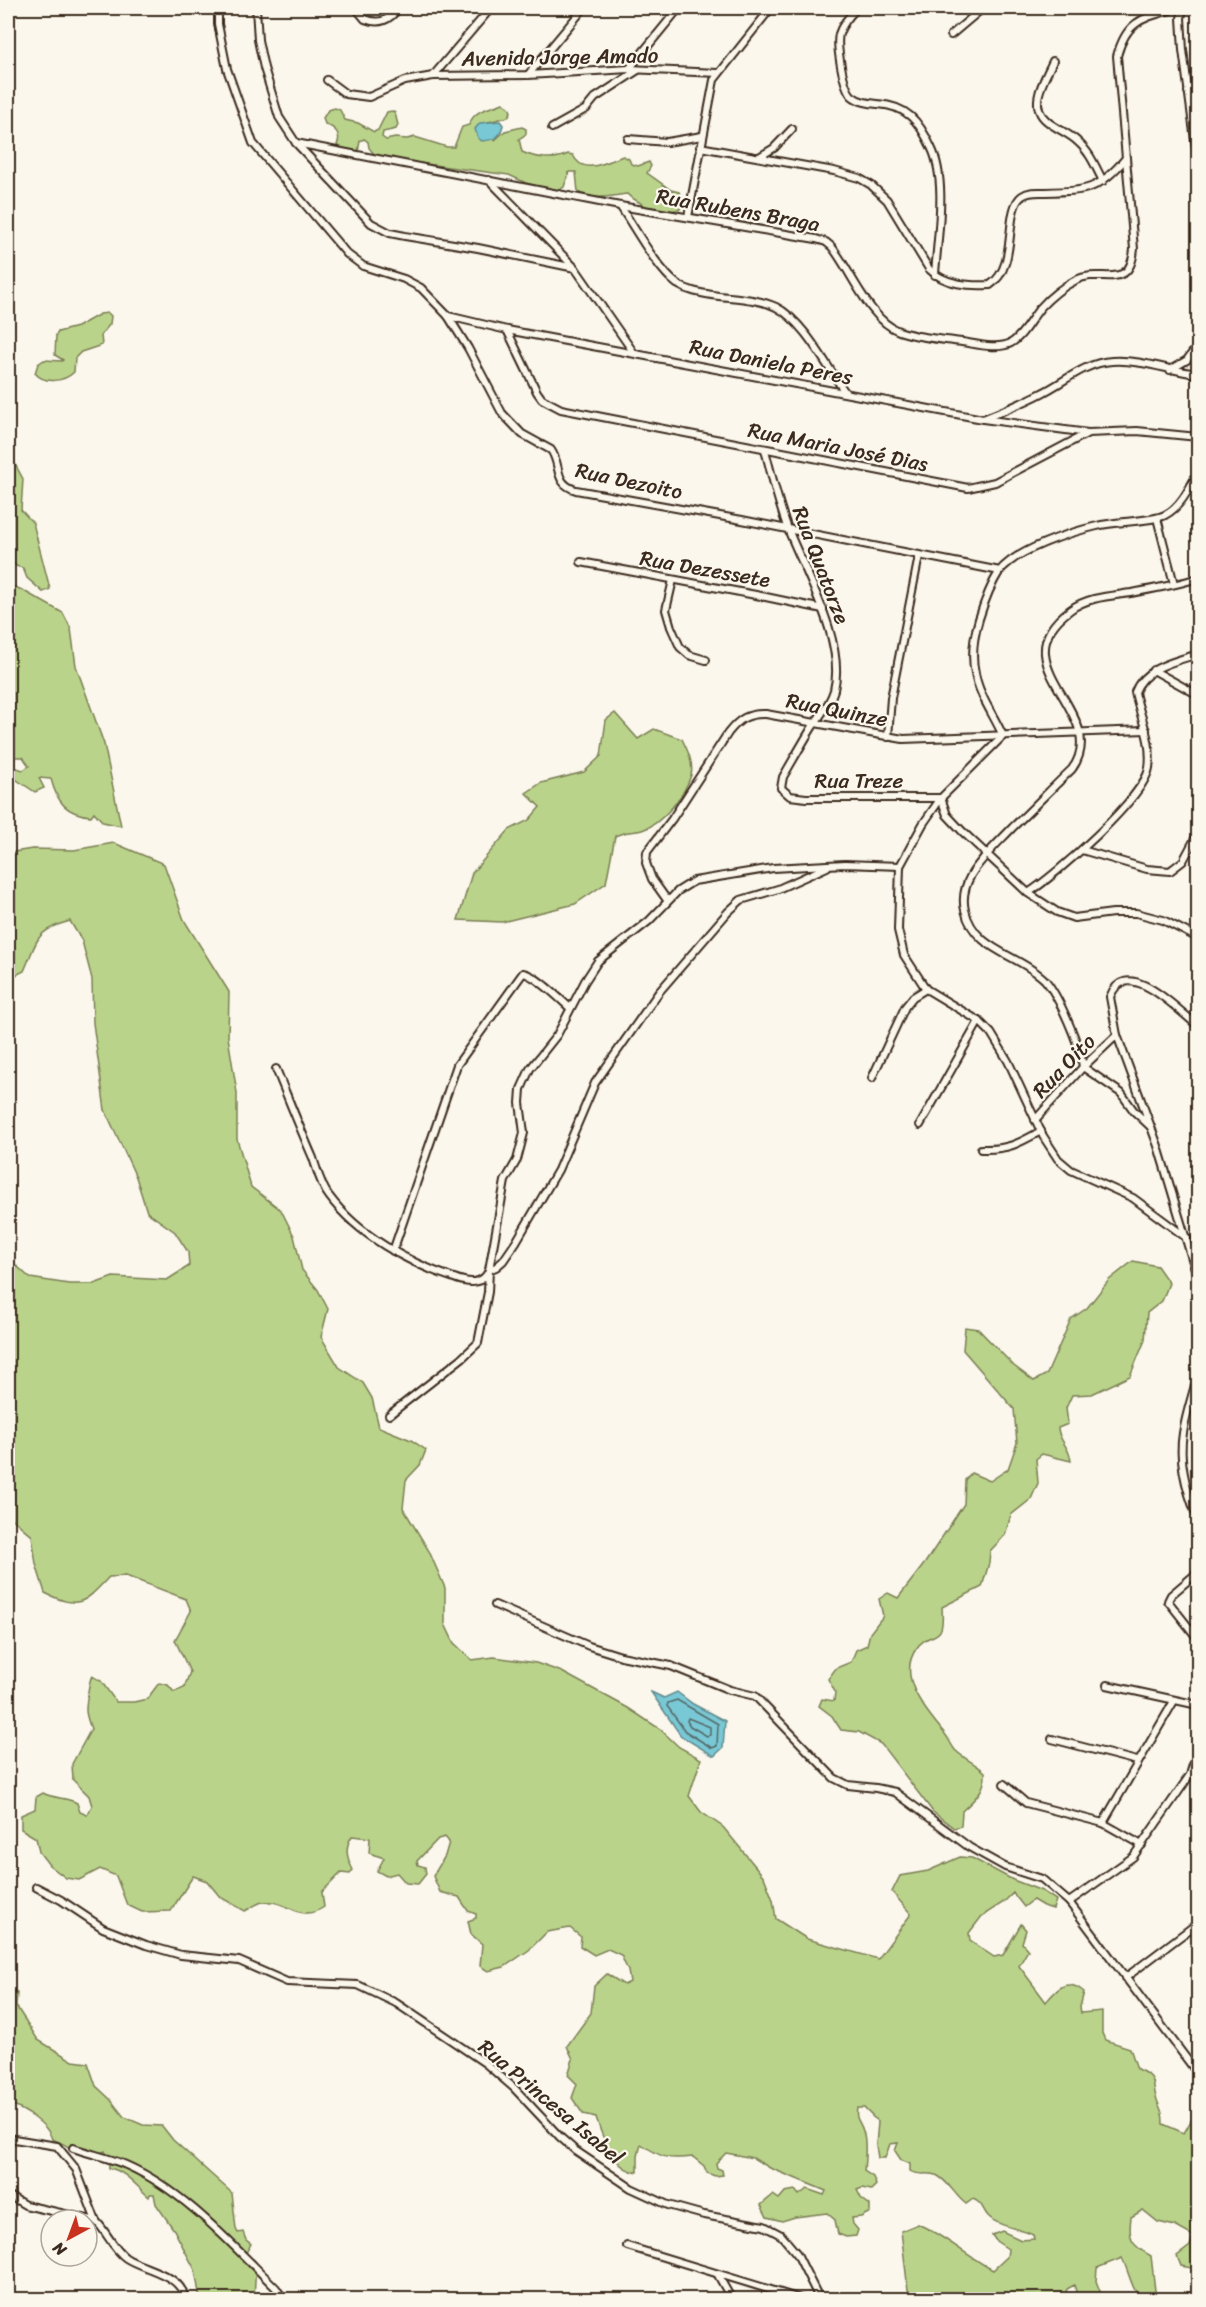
<svg xmlns="http://www.w3.org/2000/svg" width="1206" height="2307" viewBox="0 0 1206 2307" font-family="Sriracha,sans-serif">
	<style>
		.green { fill: #bad38a; stroke: #7a7e54; stroke-width: 1.5 }
		.water { fill: #79c8d5; stroke: #60898c; stroke-width: 1.5 }
		.lines { fill: none; stroke-linecap: round; stroke-linejoin: round }
		.shore { stroke: #546967; stroke-width: 1.5 }
		.street-casing { stroke: #3b2a1e; stroke-width: 10 }
		.street { stroke: #fbf7ec; stroke-width: 6 }
		.labels { text-anchor: middle; stroke-width: 4.5; stroke-linejoin: round; paint-order: stroke }
		.street-label { font-size: 21px; fill: #3b2a1e; stroke: #fbf7ec }
	</style>
	<rect width="100%" height="100%" fill="#fbf7ec"/>
	<filter id="ink" filterUnits="userSpaceOnUse"><feTurbulence type="fractalNoise" baseFrequency=".0167" numOctaves="2"/><feDisplacementMap in="SourceGraphic" scale="12" xChannelSelector="R" yChannelSelector="G"/><feConvolveMatrix kernelMatrix="1 2 1 2 8 2 1 2 1" color-interpolation-filters="sRGB"/></filter>
	<g filter="url(#ink)">
		<g class="green">
			<path d="M 503,103 L 509,107 L 511,112 L 508,117 L 488,122 L 495,140 L 505,131 L 522,127 L 526,129 L 526,134 L 519,139 L 522,152 C 535,158 554,161 568,154 L 573,155 C 582,176 607,162 623,156 L 629,159 L 631,164 L 638,166 L 649,162 L 651,166 L 647,173 L 671,190 L 679,192 L 685,202 L 680,209 L 671,211 L 644,206 C 639,200 632,200 627,194 C 609,196 596,201 578,192 L 576,172 L 569,172 L 564,187 L 558,191 L 526,183 L 509,175 L 396,160 L 375,155 L 369,148 L 368,142 L 364,139 L 360,141 L 358,152 L 342,149 L 337,145 C 342,134 335,128 325,124 L 323,118 L 328,110 L 335,108 L 340,110 L 345,120 L 358,123 L 374,132 L 378,130 L 387,112 L 392,111 L 395,113 L 398,125 L 396,129 L 383,132 L 382,137 L 386,140 L 395,138 L 407,139 L 415,137 L 447,147 L 454,147 L 462,127 L 469,125 C 474,109 489,109 503,103 Z"/>
			<path d="M 108,313 L 111,316 L 110,324 L 101,335 L 102,345 L 81,352 L 75,358 L 74,372 C 64,382 44,384 35,373 L 38,364 L 44,360 L 62,361 L 63,360 L 55,355 L 56,335 L 58,332 L 77,327 L 100,314 Z"/>
			<polygon points="8,451 23,479 21,510 33,523 50,589 43,592 27,578 23,568 16,566 8,557 11,539 8,533"/>
			<path d="M 8,584 L 22,590 L 63,613 L 71,629 L 76,666 L 104,744 L 121,826 L 103,822 L 94,812 L 91,816 C 66,814 57,802 51,779 L 39,778 L 44,788 L 35,792 L 14,778 L 14,767 L 23,770 L 29,766 L 23,757 L 11,757 L 8,755 Z"/>
			<path d="M 615,713 L 638,739 L 654,729 L 682,739 C 687,749 694,763 691,775 C 685,795 662,824 642,830 C 632,833 627,830 615,836 L 606,883 L 575,904 L 502,922 L 458,920 L 472,873 L 509,830 L 529,820 L 540,807 L 526,793 L 541,783 L 584,772 L 601,756 L 606,720 Z"/>
			<path d="M 114,843 L 164,864 L 184,920 L 229,992 L 228,1037 L 237,1093 L 237,1139 L 251,1187 L 281,1210 L 294,1236 L 302,1270 L 318,1290 L 328,1309 L 321,1337 L 339,1367 L 363,1383 L 372,1398 L 379,1427 L 411,1440 L 426,1450 L 420,1465 L 406,1480 L 403,1508 L 429,1551 L 445,1588 L 445,1624 L 454,1643 L 472,1660 L 494,1657 L 536,1663 L 562,1672 L 628,1708 L 660,1729 L 679,1747 L 701,1759 L 689,1796 L 701,1812 L 723,1827 L 764,1877 L 773,1900 L 776,1919 L 807,1939 L 878,1959 L 911,1914 L 892,1892 L 900,1876 L 928,1871 L 960,1857 L 972,1858 L 1013,1880 L 1042,1891 L 1056,1900 L 1053,1909 L 1043,1906 L 1033,1900 L 1024,1907 L 1013,1893 L 1004,1902 L 982,1916 L 969,1933 L 970,1941 L 994,1957 L 1003,1955 L 1021,1924 L 1026,1930 L 1022,1943 L 1028,1950 L 1019,1966 L 1046,2002 C 1057,1989 1066,1977 1084,1992 L 1080,2007 L 1081,2013 L 1102,2011 L 1102,2033 L 1105,2040 L 1130,2048 L 1137,2069 C 1160,2079 1150,2081 1157,2100 C 1161,2111 1163,2112 1163,2124 L 1184,2133 L 1192,2119 L 1198,2121 L 1198,2289 L 1191,2278 L 1192,2268 L 1181,2266 L 1177,2256 L 1190,2246 L 1193,2236 L 1175,2226 L 1158,2222 L 1143,2210 L 1131,2217 C 1128,2240 1131,2245 1151,2256 L 1156,2299 L 1140,2299 C 1131,2287 1129,2272 1122,2258 L 1097,2268 L 1096,2281 L 1103,2299 L 1079,2299 L 1074,2285 L 1067,2289 L 1064,2299 L 915,2299 L 908,2290 L 901,2231 L 918,2224 C 945,2236 967,2256 993,2270 L 1007,2257 L 1008,2249 L 996,2241 L 992,2235 L 1002,2231 L 1021,2240 L 1034,2239 L 1033,2235 C 1019,2228 999,2227 988,2216 C 982,2209 983,2203 973,2199 L 966,2204 C 955,2196 950,2183 938,2176 C 930,2171 919,2177 910,2171 L 910,2164 L 901,2160 L 895,2151 L 898,2143 L 890,2144 L 885,2158 L 878,2158 L 876,2145 L 878,2122 L 864,2108 L 857,2108 C 855,2121 860,2120 863,2131 C 867,2143 865,2159 864,2171 L 873,2177 L 876,2185 L 871,2190 L 862,2188 L 857,2190 L 861,2198 L 870,2205 L 870,2212 L 861,2217 L 852,2218 L 853,2224 L 858,2230 L 856,2236 L 846,2237 L 838,2234 L 835,2220 L 827,2213 L 795,2217 L 782,2221 L 767,2217 L 761,2205 L 773,2195 L 779,2199 L 785,2192 L 795,2190 L 799,2195 L 807,2189 L 824,2195 L 826,2191 L 770,2168 L 753,2158 L 726,2153 L 716,2163 L 717,2168 L 722,2170 L 723,2175 L 715,2176 L 707,2173 L 704,2166 L 693,2157 C 668,2160 662,2158 641,2144 L 638,2156 L 638,2172 C 615,2172 602,2137 596,2117 L 583,2114 L 572,2098 L 577,2084 L 568,2075 L 573,2059 L 567,2046 L 591,2013 L 594,1986 L 607,1974 L 624,1985 L 630,1982 L 628,1971 L 621,1955 L 608,1949 L 594,1955 L 580,1946 L 581,1937 L 570,1928 L 547,1932 L 529,1950 L 504,1967 L 488,1971 L 480,1966 L 482,1944 L 471,1934 L 468,1921 L 476,1918 L 476,1914 L 468,1911 L 459,1897 L 440,1892 L 433,1876 L 445,1856 L 449,1842 L 445,1837 L 438,1839 L 417,1861 L 418,1865 L 425,1867 L 426,1874 L 418,1884 L 406,1883 L 397,1873 L 386,1876 L 377,1871 L 384,1858 L 369,1853 L 370,1838 L 352,1836 C 344,1848 347,1858 353,1870 L 350,1874 L 341,1873 L 322,1892 L 324,1907 C 299,1924 288,1899 263,1902 C 257,1903 251,1908 245,1911 L 220,1897 L 207,1881 L 193,1876 L 171,1911 L 142,1912 L 127,1905 L 116,1876 L 100,1869 L 79,1880 L 66,1878 L 49,1865 L 39,1852 L 36,1838 L 21,1829 L 21,1815 L 35,1809 L 36,1797 L 43,1793 C 54,1799 66,1797 77,1803 L 80,1812 L 87,1815 L 92,1806 L 89,1796 L 73,1780 L 72,1764 L 91,1729 C 89,1723 86,1716 86,1710 C 86,1704 89,1680 92,1676 L 101,1681 L 116,1702 L 134,1702 L 147,1699 L 159,1683 L 168,1685 L 174,1692 L 184,1688 L 190,1672 L 175,1640 L 191,1611 L 186,1599 L 126,1576 L 109,1577 C 84,1603 80,1610 45,1593 L 36,1564 L 32,1536 L 8,1515 L 8,1258 L 30,1278 L 69,1284 L 94,1284 L 113,1277 L 167,1280 L 189,1266 L 188,1252 L 175,1232 L 147,1212 L 136,1177 L 105,1110 L 93,1023 L 92,979 L 82,941 L 70,921 C 34,931 38,940 24,971 L 8,979 L 8,853 L 32,849 L 74,850 Z"/>
			<path d="M 1133,1261 L 1157,1266 L 1169,1283 L 1162,1301 L 1147,1313 L 1145,1340 L 1130,1376 L 1092,1394 L 1072,1395 L 1066,1408 L 1068,1424 L 1058,1428 C 1059,1442 1069,1445 1071,1461 L 1042,1454 L 1036,1459 L 1038,1483 L 1031,1499 L 1011,1515 L 1005,1535 L 990,1551 L 989,1563 L 982,1587 L 942,1607 C 945,1648 931,1627 916,1649 C 896,1678 927,1712 945,1734 C 949,1739 951,1745 955,1750 C 963,1758 976,1764 985,1772 C 986,1790 975,1799 962,1811 L 961,1826 L 954,1828 L 933,1812 L 881,1744 L 859,1732 L 841,1730 L 832,1716 L 819,1706 L 822,1699 L 834,1701 L 835,1692 L 828,1679 L 836,1668 L 851,1662 L 856,1650 L 867,1645 L 870,1633 L 883,1616 L 879,1599 L 888,1593 L 898,1598 L 925,1563 L 964,1504 L 965,1480 L 971,1473 L 990,1481 L 1008,1469 L 1017,1443 L 1014,1409 L 963,1350 L 965,1327 L 978,1329 L 1014,1366 L 1034,1381 L 1047,1374 L 1071,1319 L 1087,1308 L 1109,1280 Z"/>
			<path d="M 8,1990 L 17,1993 L 16,2006 L 38,2040 L 73,2061 L 88,2063 L 96,2086 L 110,2099 L 124,2117 L 143,2125 L 162,2126 L 173,2140 L 232,2193 L 236,2229 L 238,2233 L 243,2232 L 246,2240 L 251,2244 L 242,2260 L 245,2264 L 253,2259 L 256,2262 L 254,2299 L 200,2299 L 195,2270 L 174,2230 L 156,2204 L 154,2194 L 150,2194 L 149,2197 C 136,2186 126,2171 109,2168 L 108,2157 L 105,2151 C 84,2162 72,2146 52,2139 C 47,2122 23,2110 8,2103 Z"/>
		</g>
		<g class="water">
			<path d="M 500,121 L 503,125 C 500,138 495,140 482,141 L 478,138 L 475,129 L 480,123 Z"/>
			<polygon points="651,1692 664,1698 677,1692 693,1704 725,1721 723,1748 714,1756 681,1736"/>
		</g>
		<g class="lines">
			<g class="shore">
				<polygon points="677,1700 718,1724 717,1746 712,1748 685,1731 667,1706 668,1703"/>
				<polygon points="688,1718 710,1727 710,1735 707,1736 690,1726 687,1721"/>
			</g>
			<defs>
				<g id="street">
					<path d="M 218,8 L 218,24 L 227,69 L 253,143 L 347,254 L 363,266 L 404,279 L 421,288 L 448,316 L 468,348 L 502,413 L 522,434 L 551,450 C 562,466 553,483 576,490 L 742,520 L 1000,571"/>
					<polyline points="256,8 258,40 264,68 279,117 296,143 371,223 390,233 405,236 478,248 575,268"/>
					<path d="M 356,8 L 365,19 C 380,25 389,20 399,8"/>
					<path d="M 857,8 C 850,15 842,24 839,34 C 836,45 843,88 852,96 C 859,102 869,103 878,104 C 907,106 919,121 931,147 C 948,181 937,238 935,275"/>
					<polyline points="1183,8 1181,18 1183,50 1198,163"/>
					<polyline points="951,35 983,8"/>
					<path d="M 1053,61 C 1045,79 1027,105 1047,121 C 1056,129 1069,133 1078,142 C 1090,152 1096,168 1103,181"/>
					<polyline points="629,69 679,8"/>
					<polyline points="528,75 584,8"/>
					<polyline points="433,76 491,8"/>
					<polyline points="327,80 346,94 369,97 405,81 433,76 528,75 629,69 718,73"/>
					<polyline points="1188,92 1198,88"/>
					<polyline points="552,128 586,109 595,98 638,70"/>
					<polyline points="628,139 667,142 702,136"/>
					<path d="M 296,143 L 620,206 L 816,239 L 826,242 L 832,247 C 851,271 870,321 899,331 C 918,338 941,339 962,342 C 976,344 997,350 1011,343 C 1023,336 1031,319 1040,308 C 1050,297 1062,287 1076,280 C 1101,267 1130,293 1134,249 L 1117,56 C 1127,19 1144,18 1177,8"/>
					<path d="M 700,147 L 834,171 L 859,178 L 871,185 L 887,200 L 929,269 C 945,285 969,286 990,285 C 1019,266 1003,210 1022,196 C 1029,191 1038,192 1045,192 C 1087,191 1098,191 1126,158"/>
					<polyline points="759,157 774,148 792,129"/>
					<polyline points="489,180 575,268 634,353"/>
					<path d="M 620,206 C 635,228 657,269 677,284 C 688,291 700,293 712,295 C 732,298 757,298 776,307 C 803,320 827,367 845,392"/>
					<polyline points="688,217 714,80 771,8"/>
					<polyline points="448,316 507,330 983,419 1088,433"/>
					<polyline points="507,330 537,392 542,399 561,409 968,488 995,482 1088,433 1137,431 1198,437"/>
					<polyline points="1170,370 1187,360 1198,345"/>
					<path d="M 983,419 C 1003,411 1023,403 1042,393 C 1066,381 1084,363 1112,361 C 1138,359 1172,371 1198,374"/>
					<path d="M 765,450 C 772,476 778,503 788,529 C 805,573 846,641 834,690 C 830,704 821,714 813,726 C 803,742 793,760 783,777 L 781,788 L 790,796 L 806,798 L 941,798"/>
					<polyline points="1157,518 1174,584"/>
					<polyline points="581,562 761,596 823,609"/>
					<polyline points="673,580 666,610 671,627 680,647 689,655 706,660"/>
					<polyline points="1153,670 1198,695"/>
					<polyline points="1003,736 941,798 923,824 900,866 898,930 904,955 926,989 979,1021 991,1033 1008,1061 1043,1136 1058,1159 1071,1170 1133,1198 1187,1238"/>
					<path d="M 1003,736 C 994,715 979,696 975,673 C 971,656 974,636 979,619 C 984,603 990,586 999,572 C 1015,550 1071,532 1097,526 C 1115,521 1152,522 1165,515 C 1181,507 1190,487 1198,472"/>
					<polyline points="888,737 891,698 919,556"/>
					<polyline points="941,798 947,815 962,831 1028,893 1057,912 1074,918 1113,913 1136,913 1163,920 1198,938"/>
					<polyline points="1082,850 1147,869 1170,871 1183,861 1198,833"/>
					<path d="M 1028,893 C 1054,877 1145,797 1149,768 C 1153,741 1140,718 1135,692 C 1144,667 1176,661 1198,654"/>
					<path d="M 667,900 L 652,879 L 646,863 L 647,852 L 672,819 L 728,733 C 739,719 748,713 766,714 L 903,739 L 1146,730"/>
					<path d="M 1198,1026 C 1179,1011 1126,954 1110,997 L 1117,1035 L 1158,1146 L 1198,1279"/>
					<path d="M 276,1069 C 288,1098 300,1128 313,1158 C 317,1170 321,1186 329,1196 C 358,1235 408,1263 454,1278 C 467,1283 483,1286 489,1270 L 505,1181 L 517,1160 L 524,1133 L 520,1103 L 521,1089 L 530,1069 L 557,1035 L 585,981 L 598,961 L 649,921 L 678,891 L 694,881 L 773,868 L 845,864 L 900,866"/>
					<polyline points="872,1078 905,1007 913,997 926,989"/>
					<polyline points="1035,1120 1083,1067 1117,1035"/>
					<polyline points="920,1125 979,1021"/>
					<path d="M 1150,1126 L 1134,1111 L 1121,1093 L 1083,1067 C 1080,1046 1059,996 1045,980 C 1019,954 974,951 965,910 C 962,898 965,886 971,875 C 982,857 999,842 1013,827 C 1033,808 1052,788 1072,769 C 1113,713 996,665 1070,610 C 1087,597 1111,596 1131,593 C 1153,589 1177,585 1198,578"/>
					<path d="M 981,1149 C 1007,1150 1018,1144 1041,1131"/>
					<path d="M 393,1251 L 457,1065 L 523,973 C 536,975 560,999 570,1008"/>
					<path d="M 1198,1374 C 1193,1394 1186,1413 1183,1433 C 1178,1462 1187,1493 1198,1519"/>
					<polyline points="389,1415 462,1358 478,1343 488,1292 489,1270 496,1267 503,1261 516,1242 558,1170 595,1083 659,992 728,912 741,900 778,889 827,867"/>
					<polyline points="1198,1572 1171,1595 1168,1601 1198,1639"/>
					<polyline points="495,1605 589,1646 621,1656 671,1666 730,1690 755,1696 834,1778 848,1785 876,1788 895,1792 969,1847 1005,1867 1042,1879 1069,1902 1198,2074"/>
					<polyline points="1107,1685 1198,1705"/>
					<polyline points="1052,1739 1137,1761"/>
					<polyline points="1004,1784 1026,1803 1103,1823 1142,1845"/>
					<polyline points="1103,1823 1174,1701"/>
					<polyline points="36,1887 61,1900 103,1928 146,1945 181,1955 239,1961 287,1982 358,1985 396,2003 485,2063 514,2088 560,2137 576,2151 631,2188 668,2205 704,2215 764,2226 781,2235 797,2254 820,2300"/>
					<polyline points="1069,1902 1133,1857 1190,1775 1198,1748"/>
					<polyline points="1125,1978 1198,1923"/>
					<polyline points="8,2138 57,2146 76,2169 96,2221"/>
					<path d="M 73,2148 C 90,2154 110,2158 126,2165 C 185,2191 231,2244 276,2288 L 284,2300"/>
					<path d="M 8,2195 L 25,2205 L 96,2221 C 107,2232 113,2249 126,2258 C 144,2270 183,2274 185,2300"/>
					<polyline points="627,2246 804,2300"/>
					<polyline points="718,2275 732,2300"/>
				</g>
			</defs>
			<use href="#street" class="street-casing"/>
			<use href="#street" class="street"/>
		</g>
	</g>
	<g class="labels">
		<g class="street-label">
			<text transform="translate(560 57) rotate(-1)" y="7">Avenida Jorge Amado</text>
			<text transform="translate(738 210) rotate(10)" y="7">Rua Rubens Braga</text>
			<text transform="translate(771 362) rotate(11)" y="7">Rua Daniela Peres</text>
			<text transform="translate(838 447) rotate(11)" y="7">Rua Maria José Dias</text>
			<text transform="translate(629 481) rotate(12)" y="7">Rua Dezoito</text>
			<text transform="translate(821 565) rotate(69)" y="7">Rua Quatorze</text>
			<text transform="translate(705 569) rotate(10)" y="7">Rua Dezessete</text>
			<text transform="translate(837 710) rotate(11)" y="7">Rua Quinze</text>
			<text x="859" y="788">Rua Treze</text>
			<text transform="translate(1064 1066) rotate(-46)" y="7">Rua Oito</text>
			<text transform="translate(551 2102) rotate(40)" y="7">Rua Princesa Isabel</text>
		</g>
	</g>
	<rect width="1206" height="2307" fill="none" stroke="#fbf7ec" stroke-width="30"/>
	<rect x="15" y="15" width="1176" height="2277" fill="none" stroke="#3b2a1e" stroke-width="2" filter="url(#ink)"/>
	<g transform="translate(69 2238) rotate(221)"><circle r="28" fill="#fbf7ec" stroke="#aea59a" stroke-width="1.5"/>
	<path d="M0-4.5L10 22L0 15L-10 22Z" fill="#c8321e"/>
	<text y="-9" font-size="16" font-weight="bold" text-anchor="middle" fill="#3b2a1e">N</text>
	</g>
</svg>
